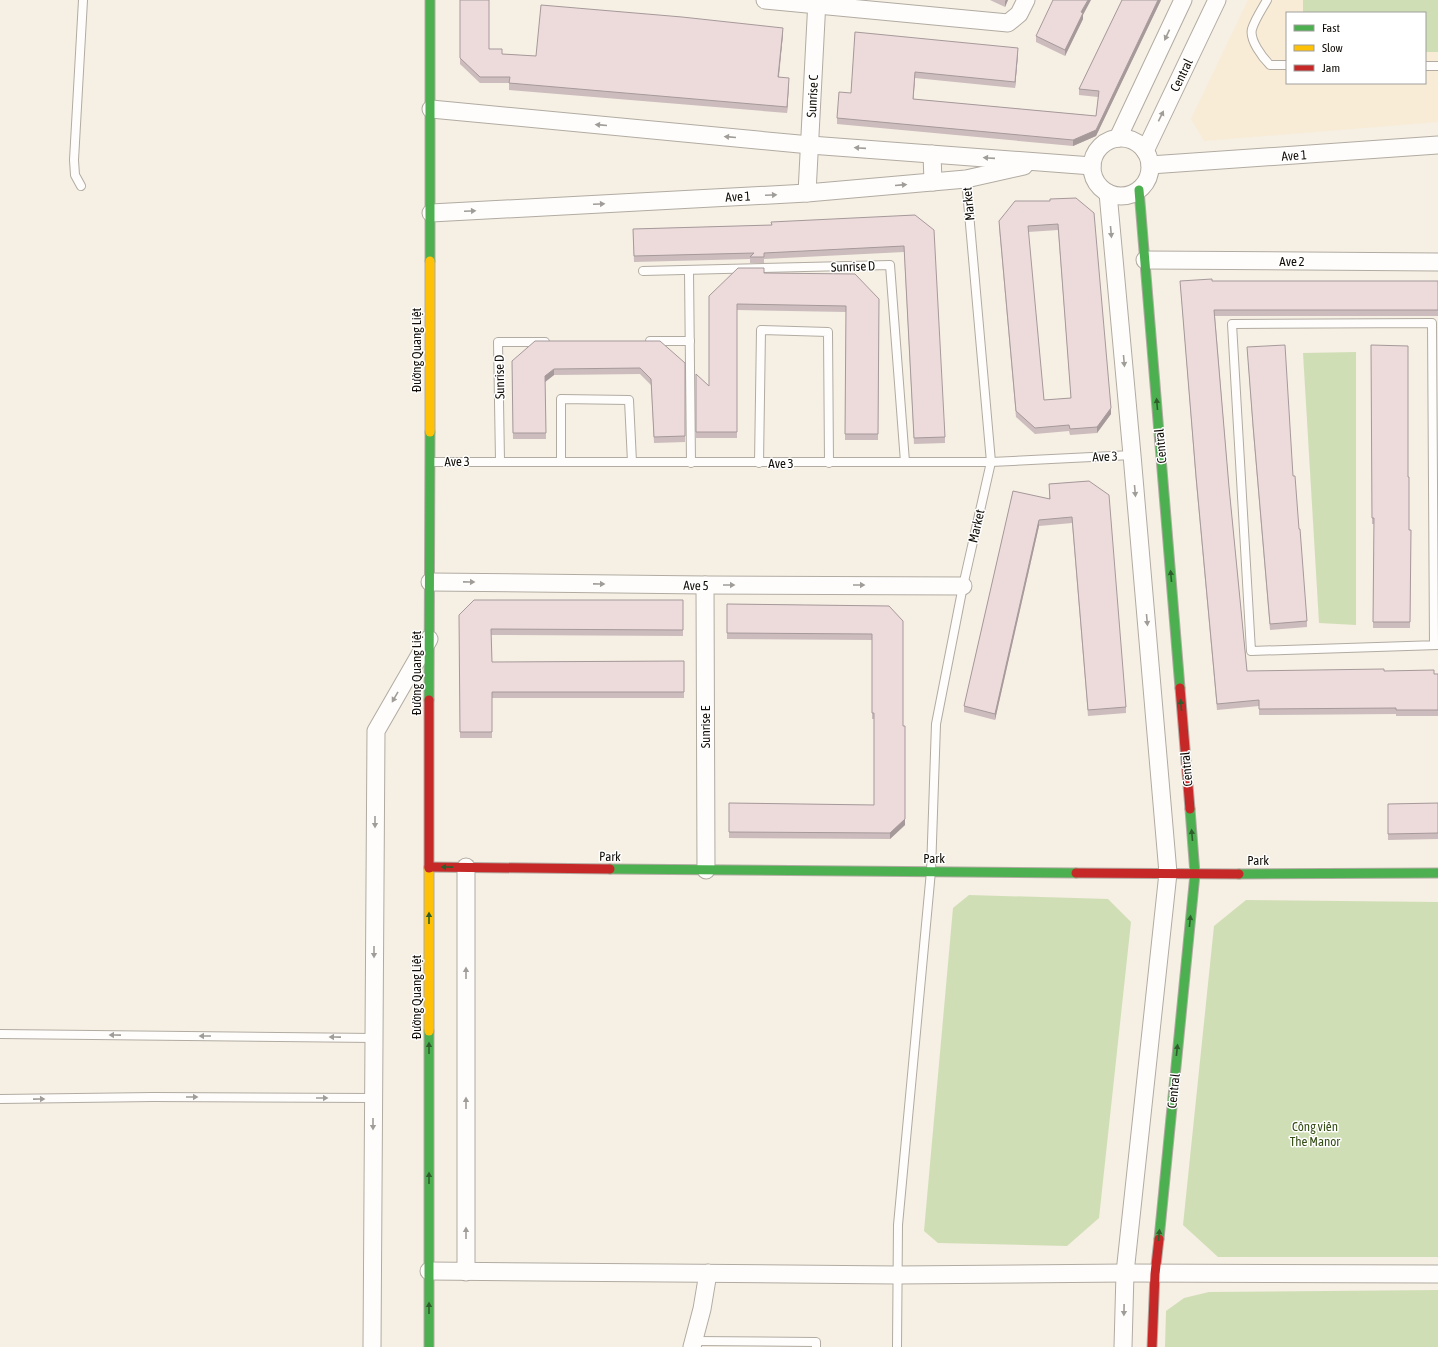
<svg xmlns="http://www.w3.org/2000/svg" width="1438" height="1347" viewBox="0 0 1438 1347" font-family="'Asap Condensed',sans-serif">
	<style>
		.built { fill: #f8ecd7; fill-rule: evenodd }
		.green { fill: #d0deb6 }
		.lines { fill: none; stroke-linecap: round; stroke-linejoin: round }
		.lane-casing { stroke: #b1aba2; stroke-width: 10 }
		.street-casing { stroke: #b1aba2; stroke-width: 19 }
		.fast-casing { stroke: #b1aba2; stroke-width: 11 }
		.slow-casing { stroke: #b1aba2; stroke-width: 11 }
		.jam-casing { stroke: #b1aba2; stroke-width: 11 }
		.lane { stroke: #fefdfb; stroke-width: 8 }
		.street { stroke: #fefdfb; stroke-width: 17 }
		.fast { stroke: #4caf50; stroke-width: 9 }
		.slow { stroke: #ffc107; stroke-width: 9 }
		.jam { stroke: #c62828; stroke-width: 9 }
		.wall { fill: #ccbcbd; fill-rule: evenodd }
		.shaded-wall { fill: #a6999a }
		.building { fill: #eddbdc; stroke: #a6999a; fill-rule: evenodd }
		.oneway { fill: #a09d99 }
		.oneway2 { fill: #2f5e2c }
		.labels { text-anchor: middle; stroke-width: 3; stroke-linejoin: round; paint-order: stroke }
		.street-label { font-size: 13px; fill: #120e07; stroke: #fff }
		.park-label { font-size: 13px; fill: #354e16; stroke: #fff }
	</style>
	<rect width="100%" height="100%" fill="#f6efe3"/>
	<path class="built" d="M 1248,0 L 1438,0 L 1438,122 L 1204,141 L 1191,119 ZM 1287,13 L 1425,13 L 1425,83 L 1287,83 Z"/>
	<g class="green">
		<polygon points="1303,0 1438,0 1438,52 1425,52 1425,13 1303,13"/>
		<polygon points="1356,352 1356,625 1319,623 1303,353"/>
		<polygon points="969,895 1108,899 1131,922 1099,1218 1067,1246 938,1243 924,1231 953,908"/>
		<polygon points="1246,900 1438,902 1438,1257 1218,1257 1183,1225 1214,926"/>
		<polygon points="1438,1290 1438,1347 1165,1347 1166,1311 1184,1298 1209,1292"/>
	</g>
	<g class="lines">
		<defs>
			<g id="lane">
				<path d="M 1267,0 C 1262,9 1255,19 1252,29 C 1249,40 1263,58 1270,65 L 1287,65"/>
				<polyline points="1425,66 1438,66"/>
				<polyline points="81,186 75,175 74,160 83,0"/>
				<polyline points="643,271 890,265 905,462"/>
				<polyline points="689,271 691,463"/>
				<polyline points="650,341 690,341"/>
				<polyline points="500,461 498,342 545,342"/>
				<polyline points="561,461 561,399 629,400 632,462"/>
				<polyline points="430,462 991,462 1132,455"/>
				<polyline points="759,463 761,330 828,332 829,463"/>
				<polyline points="1434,645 1432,323 1232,324 1251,651 1438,645"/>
				<polyline points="0,1034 374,1038"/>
				<polyline points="0,1099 153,1097 373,1098"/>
				<polyline points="694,1341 816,1342 816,1347"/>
				<polyline points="897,1347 898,1225 931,871 936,724 963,586 991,462 966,179"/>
			</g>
			<g id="street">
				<polyline points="765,0 1008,23 1019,14 1026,0"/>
				<polyline points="431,109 810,145 1092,166"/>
				<polyline points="1118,138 1183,0"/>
				<circle cx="1121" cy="167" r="29"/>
				<polyline points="1145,151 1217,0"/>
				<polyline points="932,154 933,182"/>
				<polyline points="1150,165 1438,145"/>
				<polyline points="807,193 817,0"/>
				<polyline points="1108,193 1132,455 1168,873 1125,1273 1123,1347"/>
				<polyline points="431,213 807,193 966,179 1024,166"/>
				<polyline points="1145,260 1438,262"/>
				<polyline points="430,582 705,585 963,586"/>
				<polyline points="705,585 706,870"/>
				<polyline points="466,867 466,1272"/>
				<polyline points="429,1271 897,1275 1125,1273 1438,1274"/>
				<polyline points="372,1347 376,731 429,639"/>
				<polyline points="692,1347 702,1309 708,1273"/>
			</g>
			<g id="fast">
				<polyline points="1139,190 1180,688"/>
				<polyline points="430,261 430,0"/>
				<polyline points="429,700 430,432"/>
				<polyline points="610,869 1076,873"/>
				<polyline points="1239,874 1438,873"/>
				<polyline points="1159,1239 1195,874 1190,809"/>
				<polyline points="429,1347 429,1031"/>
			</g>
			<g id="slow">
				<polyline points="430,432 430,261"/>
				<polyline points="429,1031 429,868"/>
			</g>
			<g id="jam">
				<polyline points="1180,688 1190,809"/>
				<polyline points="429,867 610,869"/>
				<polyline points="429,868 429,700"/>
				<polyline points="1076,873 1239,874"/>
				<polyline points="1152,1347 1155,1274 1159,1239"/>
			</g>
		</defs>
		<use href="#lane" class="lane-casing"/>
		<use href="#street" class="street-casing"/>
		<use href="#fast" class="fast-casing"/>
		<use href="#slow" class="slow-casing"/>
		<use href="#jam" class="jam-casing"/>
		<use href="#lane" class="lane"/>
		<use href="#street" class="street"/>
		<use href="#fast" class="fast"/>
		<use href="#slow" class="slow"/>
		<use href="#jam" class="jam"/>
	</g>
	<g class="wall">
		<polygon points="460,0 489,49 502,54 536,56 783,34 779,77 789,84 787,113 509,90 509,83 480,83 460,64"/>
		<polygon points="990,0 1008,0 1005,7"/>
		<polygon points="1122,0 1161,0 1096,136 1073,146 837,124 837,118 851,93 855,32 1018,54 1015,88 915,78 913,99 1096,116 1098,97 1079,95 1079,89"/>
		<polygon points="1083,15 1083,19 1065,56 1036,42 1036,36"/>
		<path d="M 1076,198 L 1111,414 L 1097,433 L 1070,435 L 1069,431 L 1035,434 L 1016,417 L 999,227 L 999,221 L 1050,201 ZM 1058,230 L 1071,398 L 1044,400 L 1028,232 Z"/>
		<polygon points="915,215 945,437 945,443 914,444 904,252 764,259 764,263 750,263 750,259 634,262 633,229 771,225"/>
		<polygon points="764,273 879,299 878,440 845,440 846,312 737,310 737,438 696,438 696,374 709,386 709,296"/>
		<polygon points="1180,281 1438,281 1438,316 1215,316 1229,487 1247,671 1384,671 1438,674 1438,716 1396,716 1396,714 1259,715 1259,706 1217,710 1196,482"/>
		<polygon points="1371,345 1408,477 1409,530 1411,530 1410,628 1373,628 1374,524 1372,524"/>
		<polygon points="1247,347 1293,476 1307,621 1307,627 1270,630 1253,431"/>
		<polygon points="512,361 685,363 685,442 654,443 651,385 640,374 554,375 545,382 546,439 513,439"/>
		<polygon points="1089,481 1126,707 1126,713 1088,716 1072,523 1039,526 995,720 964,712 964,706 1013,491 1049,499 1049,484"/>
		<polygon points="683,600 683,636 491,635 492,662 684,661 684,698 492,698 492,738 460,738 459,615"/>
		<polygon points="727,604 889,606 903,726 905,825 890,839 729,838 729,803 874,805 874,719 872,719 872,640 727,639"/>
		<polygon points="1438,803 1438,839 1388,840 1388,804"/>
	</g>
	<g class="shaded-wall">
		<polygon points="1006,0 1008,0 1005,7 1005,1"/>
		<polygon points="1088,0 1091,0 1083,15 1083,19 1065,56 1065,50 1081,12"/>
		<polygon points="1158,0 1161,0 1096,136 1073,146 1073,140 1096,130"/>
		<polygon points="783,28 783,34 778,83 778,77"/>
		<polygon points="1018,48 1018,54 1015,88 1015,82"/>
		<polygon points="915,72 915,78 913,105 913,99"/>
		<polygon points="789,78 789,84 787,113 787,107"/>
		<polygon points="554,369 554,375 545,382 545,376"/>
		<polygon points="1111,408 1111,414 1097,433 1097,427"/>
		<polygon points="1039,520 1039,526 995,720 995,714"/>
		<polygon points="905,726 905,825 890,839 890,833"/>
	</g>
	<g class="building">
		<polygon points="460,0 489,0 489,49 502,49 502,54 536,56 541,5 682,17 783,28 778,77 789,78 787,107 509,83 510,77 480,77 460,58"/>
		<polygon points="1053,0 1088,0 1081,12 1083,13 1065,50 1036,36"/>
		<polygon points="1122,0 1158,0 1096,130 1073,140 837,118 839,92 851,93 855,32 1018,48 1015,82 915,72 913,99 1096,116 1099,91 1079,89"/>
		<path d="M 1076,198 L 1094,213 L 1111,408 L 1097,427 L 1070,429 L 1069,425 L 1035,428 L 1016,411 L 999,221 L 1015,201 L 1050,201 L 1050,199 ZM 1058,224 L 1071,398 L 1044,400 L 1028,226 Z"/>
		<polygon points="915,215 934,230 945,437 914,438 904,246 764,253 764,257 750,257 754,253 634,256 633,229 772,225 771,222"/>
		<polygon points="738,268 764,268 764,273 855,274 879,299 878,434 845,434 846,306 737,304 737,432 696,432 696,374 709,386 709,296"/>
		<polygon points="1212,279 1212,281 1438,281 1438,310 1214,310 1229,487 1247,671 1384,669 1384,671 1434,670 1434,674 1438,674 1438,710 1396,710 1396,708 1259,709 1259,700 1217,704 1196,476 1180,281"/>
		<polygon points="535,341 660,341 685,363 685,436 654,437 651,379 640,368 554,369 545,376 546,433 513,433 512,361"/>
		<polygon points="1285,345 1293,476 1295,476 1299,529 1300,529 1307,621 1270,624 1253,425 1247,347"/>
		<polygon points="1371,345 1408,346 1408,477 1409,477 1409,530 1411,530 1410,622 1373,622 1374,518 1372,518"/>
		<polygon points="1089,481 1109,495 1126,707 1088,710 1072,517 1039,520 995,714 964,706 1013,491 1050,499 1049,484"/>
		<polygon points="474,600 683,600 683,630 491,629 492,662 684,661 684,692 492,692 492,732 460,732 459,615"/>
		<polygon points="727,604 889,606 903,621 903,726 905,726 905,819 890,833 729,832 729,803 874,805 874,713 872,713 872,634 727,633"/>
		<polygon points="1438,803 1438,833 1388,834 1388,804"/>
	</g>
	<defs><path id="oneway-solid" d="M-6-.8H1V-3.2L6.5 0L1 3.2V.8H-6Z"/></defs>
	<g class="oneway">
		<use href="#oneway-solid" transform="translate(1167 35) rotate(115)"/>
		<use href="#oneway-solid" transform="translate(1161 116) rotate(-64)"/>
		<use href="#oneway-solid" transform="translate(601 125) rotate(-175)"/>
		<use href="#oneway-solid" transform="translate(730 137) rotate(-175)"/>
		<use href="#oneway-solid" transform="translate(860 148) rotate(-176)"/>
		<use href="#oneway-solid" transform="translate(989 158) rotate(-176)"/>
		<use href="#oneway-solid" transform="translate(901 185) rotate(-5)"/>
		<use href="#oneway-solid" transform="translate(771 195) rotate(-3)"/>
		<use href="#oneway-solid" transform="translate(599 204) rotate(-3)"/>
		<use href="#oneway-solid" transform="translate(470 211) rotate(-3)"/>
		<use href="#oneway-solid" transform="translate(1111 232) rotate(85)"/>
		<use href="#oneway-solid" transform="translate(1124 361) rotate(85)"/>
		<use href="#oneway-solid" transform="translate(1135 491) rotate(85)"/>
		<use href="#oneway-solid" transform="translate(469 582) rotate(1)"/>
		<use href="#oneway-solid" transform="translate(599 584) rotate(1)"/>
		<use href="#oneway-solid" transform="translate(729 585)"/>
		<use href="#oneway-solid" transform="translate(859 585)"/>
		<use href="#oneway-solid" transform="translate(1147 620) rotate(85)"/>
		<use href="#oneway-solid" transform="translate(395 697) rotate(120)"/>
		<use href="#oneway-solid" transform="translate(375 822) rotate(90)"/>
		<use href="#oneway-solid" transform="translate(374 952) rotate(90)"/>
		<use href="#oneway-solid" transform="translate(466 973) rotate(-90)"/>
		<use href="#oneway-solid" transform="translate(115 1035) rotate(-179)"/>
		<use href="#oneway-solid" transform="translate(205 1036) rotate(-180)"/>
		<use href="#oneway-solid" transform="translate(335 1037) rotate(-179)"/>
		<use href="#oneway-solid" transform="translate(192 1097)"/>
		<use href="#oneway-solid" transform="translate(322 1098)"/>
		<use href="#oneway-solid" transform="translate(39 1099) rotate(-1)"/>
		<use href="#oneway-solid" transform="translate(466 1103) rotate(-90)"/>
		<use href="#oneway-solid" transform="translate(373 1124) rotate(90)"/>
		<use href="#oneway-solid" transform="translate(466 1233) rotate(-90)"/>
		<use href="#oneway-solid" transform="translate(1124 1310) rotate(91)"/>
	</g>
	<g class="oneway2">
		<use href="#oneway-solid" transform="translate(1157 404) rotate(-95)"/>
		<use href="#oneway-solid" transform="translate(1171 576) rotate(-95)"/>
		<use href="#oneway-solid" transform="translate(1181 705) rotate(-95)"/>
		<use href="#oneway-solid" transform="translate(1192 835) rotate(-95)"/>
		<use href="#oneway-solid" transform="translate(447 867) rotate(-179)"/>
		<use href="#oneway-solid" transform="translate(429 918) rotate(-90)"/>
		<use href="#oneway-solid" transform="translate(1190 921) rotate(-84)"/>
		<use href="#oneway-solid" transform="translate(429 1048) rotate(-90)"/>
		<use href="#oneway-solid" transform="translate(1177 1050) rotate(-84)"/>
		<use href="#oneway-solid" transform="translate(429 1178) rotate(-90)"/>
		<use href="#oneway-solid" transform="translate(1159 1235) rotate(-84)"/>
		<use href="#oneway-solid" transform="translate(429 1308) rotate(-90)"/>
	</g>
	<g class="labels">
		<g class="street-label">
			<text transform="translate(1181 75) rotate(-64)" y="5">Central</text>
			<text transform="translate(812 96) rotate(-87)" y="5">Sunrise C</text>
			<text transform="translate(1294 155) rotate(-4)" y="5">Ave 1</text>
			<text transform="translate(738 196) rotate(-3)" y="5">Ave 1</text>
			<text transform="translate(968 204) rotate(-95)" y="5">Market</text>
			<text x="1292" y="266">Ave 2</text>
			<text transform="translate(853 266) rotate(-2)" y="5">Sunrise D</text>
			<text transform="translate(416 350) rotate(-90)" y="5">Đường Quang Liệt</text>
			<text transform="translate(499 377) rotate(-91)" y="5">Sunrise D</text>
			<text transform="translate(1160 446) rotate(-95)" y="5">Central</text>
			<text transform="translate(1105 456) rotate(-2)" y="5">Ave 3</text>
			<text transform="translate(457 461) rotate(-1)" y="5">Ave 3</text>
			<text x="781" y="468">Ave 3</text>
			<text transform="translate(976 526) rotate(-77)" y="5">Market</text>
			<text transform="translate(696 585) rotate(1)" y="5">Ave 5</text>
			<text transform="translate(416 673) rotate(-90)" y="5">Đường Quang Liệt</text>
			<text transform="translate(705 727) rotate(-90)" y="5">Sunrise E</text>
			<text transform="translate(1186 769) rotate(-95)" y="5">Central</text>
			<text transform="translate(610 856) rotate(1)" y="5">Park</text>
			<text x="934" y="863">Park</text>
			<text x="1258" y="865">Park</text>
			<text transform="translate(416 997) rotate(-90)" y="5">Đường Quang Liệt</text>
			<text transform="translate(1173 1091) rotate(-84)" y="5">Central</text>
		</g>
		<g class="park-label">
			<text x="1315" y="1131">Công viên<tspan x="1315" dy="15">The Manor</tspan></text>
		</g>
	</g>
	<rect x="1286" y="12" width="140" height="72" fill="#ffffff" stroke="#a09f9c"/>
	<rect x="1294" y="25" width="20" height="6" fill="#4caf50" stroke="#a09f9c"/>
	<text x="1322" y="32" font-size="12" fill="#120e07">Fast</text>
	<rect x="1294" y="45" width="20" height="6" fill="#ffc107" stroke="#a09f9c"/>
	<text x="1322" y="52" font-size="12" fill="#120e07">Slow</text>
	<rect x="1294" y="65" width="20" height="6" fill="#c62828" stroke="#a09f9c"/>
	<text x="1322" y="72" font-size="12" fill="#120e07">Jam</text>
</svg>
